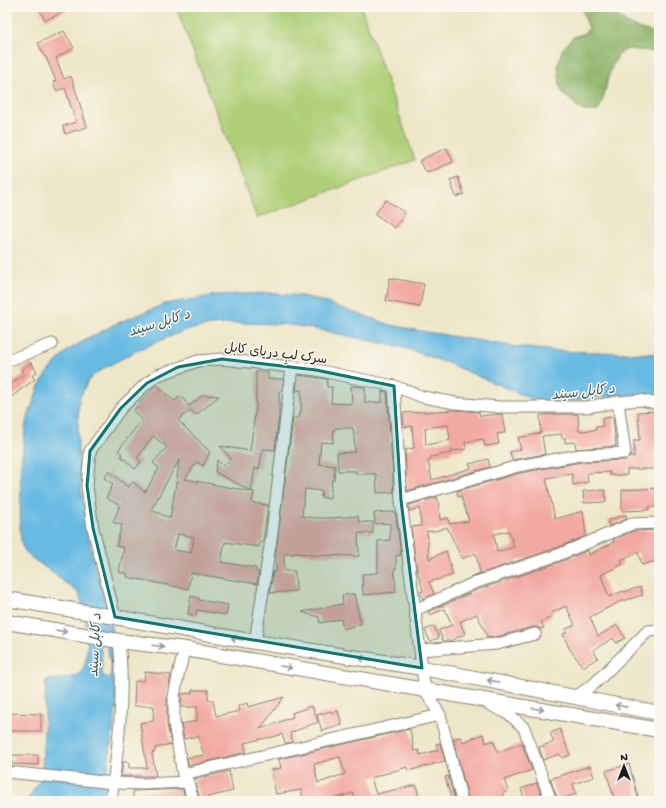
<svg xmlns="http://www.w3.org/2000/svg" width="666" height="808" viewBox="0 0 666 808" font-family="'Gochi Hand','Playpen Sans Arabic',sans-serif">
	<style>
		.green { fill: #afd078; stroke: #66764a }
		.forest { fill: #8bb268; stroke: #546742 }
		.water { fill: #67bae3; stroke: #426b80; fill-rule: evenodd }
		.building { fill: #f2a9a3; fill-rule: evenodd }
		.lines { fill: none; stroke-linecap: round; stroke-linejoin: round }
		.minor-casing { stroke: #858172; stroke-width: 13 }
		.major-casing { stroke: #858172; stroke-width: 16 }
		.minor { stroke: #fff; stroke-width: 11 }
		.major { stroke: #fff; stroke-width: 14 }
		.oneway { stroke: #999 }
		.marked { fill: #0f766e; fill-opacity: 0.2; stroke: #0f766e; stroke-width: 3; stroke-linejoin: round }
		.labels { text-anchor: middle; stroke-width: 3; stroke-linejoin: round; paint-order: stroke }
		.street-label { font-size: 13px; fill: #1c1c1c; stroke: #fbf7ec }
		.water-label { font-size: 14px; font-style: italic; fill: #3a5b6c; stroke: #fbf7ec }
	</style>
	<rect width="100%" height="100%" fill="#fbf7ec"/>
	<filter id="ink" filterUnits="userSpaceOnUse"><feTurbulence type="fractalNoise" baseFrequency=".025" numOctaves="2"/><feDisplacementMap in="SourceGraphic" scale="8" xChannelSelector="R" yChannelSelector="G"/><feConvolveMatrix kernelMatrix="1 2 1 2 8 2 1 2 1" color-interpolation-filters="sRGB"/></filter>
	<filter id="wash" filterUnits="userSpaceOnUse"><feTurbulence type="fractalNoise" baseFrequency=".012" numOctaves="4" result="noise"/><feDisplacementMap in="SourceGraphic" scale="16" xChannelSelector="R" yChannelSelector="G"/><feGaussianBlur stdDeviation="0.9" result="paint"/><feColorMatrix in="noise" values="0 0 0 0 0 0 0 0 0 0 0 0 0 0 0 0 0 1.4 0 .05"/><feComposite in="paint" operator="in"/></filter>
	<g filter="url(#wash)">
		<rect width="100%" height="100%" fill="#eee6c8"/>
		<polygon class="green" points="176,7 361,7 415,160 257,218"/>
		<path class="forest" d="M 581,7 L 614,7 C 620,26 642,29 659,34 L 659,52 L 626,49 C 605,63 609,91 598,111 L 583,111 L 564,95 L 560,88 L 558,64 L 562,50 L 573,37 L 583,34 L 589,29 Z"/>
		<path class="water" d="M 269,293 L 302,296 L 318,300 L 391,325 L 410,329 L 510,346 L 554,351 L 659,354 L 659,397 L 651,395 L 623,395 L 546,403 L 532,399 L 447,363 L 408,349 L 311,328 L 281,324 L 237,323 L 211,325 L 183,331 L 138,350 L 106,367 L 95,374 L 88,381 L 79,399 L 78,418 L 78,451 L 82,496 L 93,560 L 105,602 L 115,644 L 117,702 L 104,795 L 102,801 L 27,801 L 40,780 L 42,774 L 46,682 L 47,680 C 55,679 72,679 78,675 C 94,665 86,606 78,592 L 27,554 L 22,546 L 20,532 L 21,465 L 26,423 L 39,386 L 50,369 L 68,350 L 113,325 L 165,304 L 217,295 ZM 105,634 L 111,667 L 111,677 L 108,678 L 103,676 L 102,674 L 100,636 Z"/>
		<g id="blocks">
			<g class="building">
				<polygon points="46,7 75,7 45,20 40,10"/>
				<polygon points="64,31 74,48 56,58 64,79 71,76 87,127 65,134 63,126 76,122 65,88 56,91 53,82 56,81 46,57 45,57 38,43"/>
				<polygon points="447,148 453,162 427,173 419,162 426,157"/>
				<polygon points="458,177 464,194 456,197 450,180"/>
				<polygon points="386,200 405,213 395,228 375,214"/>
				<polygon points="390,278 424,284 420,307 386,301"/>
				<polygon points="31,363 37,372 32,376 35,379 7,400 7,387 24,374 21,370"/>
				<polygon points="256,372 268,372 268,379 284,379 282,391 279,391 279,415 275,450 263,449 259,469 255,468 251,491 215,472 217,460 223,466 231,459 220,446 250,451 256,406"/>
				<polygon points="298,375 327,379 327,387 332,387 331,403 352,404 351,386 365,387 365,403 382,402 382,391 387,392 394,492 377,493 376,474 356,474 356,471 338,471 337,453 355,452 354,435 353,428 336,428 336,429 334,429 333,443 321,442 319,464 335,466 334,480 332,480 330,499 321,497 322,491 305,489 302,516 315,518 332,518 358,516 359,522 373,522 373,533 358,533 359,556 310,555 310,554 294,553 294,554 284,554 284,571 295,571 296,591 270,593 273,572 276,571 276,552 293,418 299,418 300,413 301,413 301,390 296,391"/>
				<path d="M 156,385 L 174,401 L 181,396 L 189,406 L 203,395 L 219,396 L 196,415 L 191,410 L 178,420 L 210,452 L 203,466 L 197,462 L 185,479 L 254,492 L 252,503 L 268,505 L 263,542 L 259,542 L 259,547 L 225,542 L 221,562 L 256,568 L 256,572 L 259,572 L 257,584 L 191,573 L 188,589 L 127,577 L 128,574 L 119,572 L 124,548 L 116,546 L 122,525 L 113,522 L 120,505 L 106,498 L 113,484 L 104,478 L 109,471 L 128,487 L 133,482 L 145,492 L 159,468 L 153,463 L 167,447 L 153,436 L 137,458 L 141,462 L 135,469 L 121,456 L 122,454 L 118,451 L 142,419 L 133,411 ZM 179,460 L 177,478 L 170,518 L 151,510 ZM 178,534 L 194,537 L 191,553 L 174,550 Z"/>
				<path d="M 454,410 L 479,412 L 480,416 L 502,414 L 505,433 L 497,434 L 499,444 L 485,446 L 483,439 L 465,442 L 466,449 L 451,451 L 451,453 L 430,457 L 431,460 L 428,461 L 432,480 L 471,468 L 469,464 L 488,459 L 490,467 L 407,491 L 405,450 L 414,448 L 412,426 L 404,427 L 403,413 ZM 448,425 L 450,440 L 426,445 L 425,428 Z"/>
				<path d="M 657,411 L 659,440 L 659,469 L 627,469 L 627,475 L 610,475 L 610,472 L 587,473 L 588,482 L 573,485 L 572,474 L 546,478 L 555,519 L 583,511 L 586,536 L 556,548 L 470,577 L 480,573 L 476,553 L 462,559 L 447,527 L 436,531 L 427,531 L 429,559 L 446,551 L 453,575 L 429,582 L 434,594 L 423,599 L 420,592 L 423,591 L 417,569 L 411,527 L 421,526 L 420,508 L 409,511 L 409,505 L 437,497 L 439,507 L 440,520 L 448,518 L 449,524 L 469,521 L 461,496 L 458,497 L 457,491 L 520,473 L 581,462 L 625,460 L 630,457 L 634,457 L 634,440 L 640,440 L 638,412 ZM 509,531 L 514,547 L 497,552 L 494,534 Z"/>
				<polygon points="561,414 578,414 579,431 596,430 596,427 603,426 602,418 613,417 616,446 576,449 575,442 565,443 565,438 562,438 561,434 542,436 545,454 512,460 510,452 521,449 518,438 541,433 540,415"/>
				<polygon points="659,488 659,507 649,507 649,510 622,511 622,490"/>
				<polygon points="605,490 606,502 584,503 583,491"/>
				<polygon points="388,512 395,512 401,555 396,556 396,569 394,569 396,592 363,595 362,574 378,573 378,541 390,540 390,523 375,524 374,513"/>
				<polygon points="626,515 627,519 609,526 608,520"/>
				<polygon points="659,530 659,560 642,565 638,552 621,560 623,564 601,575 609,597 623,591 624,592 640,587 643,595 619,602 590,617 598,636 617,625 625,638 616,643 613,638 593,650 598,658 583,667 569,648 563,634 567,632 566,629 575,625 566,606 551,613 552,617 541,622 544,628 540,629 537,627 533,627 496,637 488,638 477,614 460,622 465,634 450,641 443,641 439,630 452,625 445,609 430,615 428,612 477,590 560,562 588,550 589,555 614,542 613,539 634,531"/>
				<polygon points="354,594 361,624 343,629 341,619 320,623 319,617 302,612 343,604 342,595"/>
				<polygon points="191,596 199,598 199,600 228,605 226,615 197,610 196,616 188,614"/>
				<polygon points="434,626 439,638 430,641 425,630"/>
				<polygon points="145,672 171,675 167,696 167,724 171,744 155,748 155,752 152,753 156,776 121,776 123,762 129,762 129,768 147,768 140,723 153,721 154,706 134,706 135,681 144,681"/>
				<polygon points="192,690 208,690 208,700 213,700 216,716 240,711 238,706 247,703 248,707 284,697 260,729 293,717 292,713 312,706 318,722 290,733 293,742 285,743 282,734 270,738 270,737 244,743 246,752 189,766 187,758 204,755 198,736 184,739 181,724 197,721 197,707 181,707 182,694 192,693"/>
				<polygon points="331,711 332,713 338,711 342,725 322,731 317,715"/>
				<polygon points="7,713 41,714 41,731 7,731"/>
				<path d="M 410,729 L 414,751 L 419,750 L 420,755 L 438,750 L 436,744 L 440,743 L 445,761 L 408,771 L 407,767 L 371,778 L 376,794 L 416,785 L 420,801 L 355,801 L 353,793 L 326,801 L 304,801 L 301,790 L 276,794 L 271,770 L 281,768 L 279,759 ZM 340,757 L 345,774 L 318,783 L 314,764 Z"/>
				<polygon points="560,729 570,755 562,758 560,754 543,760 539,747 554,742 550,733"/>
				<polygon points="483,734 486,743 493,740 498,752 522,743 532,770 504,780 508,791 502,794 505,801 469,801 453,739 461,737 463,742"/>
				<polygon points="12,755 38,755 38,765 12,764"/>
				<polygon points="629,764 639,801 615,801 606,771"/>
				<polygon points="590,766 594,777 573,784 576,794 558,800 550,779"/>
				<polygon points="229,771 233,791 200,799 194,779"/>
				<polygon points="448,776 455,801 452,801 445,777"/>
				<polygon points="537,783 544,801 525,801 521,789"/>
				<polygon points="183,789 185,798 149,799 149,801 133,801 133,791"/>
			</g>
		</g>
	</g>
	<g filter="url(#ink)">
		<use href="#blocks" fill-opacity="0" stroke="#858172" stroke-width="1"/>
		<g class="lines">
			<defs>
				<g id="minor">
					<polyline points="7,361 52,344"/>
					<polyline points="394,386 401,500 425,691 440,715 462,801"/>
					<polyline points="401,500 518,466 580,455 625,453 618,402"/>
					<polyline points="415,610 474,583 558,555 632,524 659,523"/>
					<polyline points="115,617 93,528 87,486 90,451 121,408 147,383 158,375 198,361 222,359 316,370 394,386 423,397 455,403 499,407 586,407 618,402 641,400 659,404"/>
					<polyline points="255,642 272,533 292,367"/>
					<polyline points="185,649 179,671 174,696 174,724 183,774 188,782 193,801"/>
					<polyline points="421,650 497,644 535,634"/>
					<polyline points="575,697 594,684 648,631 659,630"/>
					<polyline points="488,704 509,714 524,728 551,801"/>
					<polyline points="7,772 114,783 143,784 188,782"/>
					<polyline points="183,774 440,715"/>
					<path d="M 111,801 C 118,748 125,694 119,641"/>
				</g>
				<g id="major">
					<polyline points="7,599 115,617 255,642 422,668 659,713"/>
					<polyline points="7,622 119,641 185,649 659,730"/>
				</g>
			</defs>
			<use href="#minor" class="minor-casing"/>
			<use href="#major" class="major-casing"/>
			<use href="#minor" class="minor"/>
			<use href="#major" class="major"/>
		</g>
		<defs><path id="oneway-shaft" d="M-6 0H5M1.5-3L5.5 0L1.5 3" fill="none" stroke-width="1.6" stroke-linecap="round" stroke-linejoin="round"/></defs>
		<g class="oneway">
			<use href="#oneway-shaft" transform="translate(61 631) rotate(10)"/>
			<use href="#oneway-shaft" transform="translate(237 639) rotate(-170)"/>
			<use href="#oneway-shaft" transform="translate(158 646) rotate(7)"/>
			<use href="#oneway-shaft" transform="translate(365 659) rotate(-171)"/>
			<use href="#oneway-shaft" transform="translate(286 667) rotate(10)"/>
			<use href="#oneway-shaft" transform="translate(493 681) rotate(-170)"/>
			<use href="#oneway-shaft" transform="translate(621 706) rotate(-169)"/>
			<use href="#oneway-shaft" transform="translate(538 709) rotate(10)"/>
		</g>
	</g>
	<path class="marked" d="M 222,359 L 316,370 L 394,386 L 401,500 L 422,668 L 115,617 L 93,528 L 87,486 L 90,451 L 121,408 L 147,383 L 178,367 Z"/>
	<g class="labels">
		<g class="street-label">
			<text transform="translate(276 352) rotate(7)" y="5">سرک لبِ دریای کابل</text>
		</g>
		<g class="water-label">
			<text transform="translate(159 322) rotate(-17)" y="5">د کابل سيند</text>
			<text transform="translate(583 391) rotate(-6)" y="5">د کابل سيند</text>
			<text transform="translate(94 645) rotate(-87)" y="5">د کابل سيند</text>
		</g>
	</g>
	<rect width="666" height="808" fill="none" stroke="#fbf7ec" stroke-width="24"/>
	<g transform="translate(624 766)" stroke="#fbf7ec" stroke-width="3" paint-order="stroke">
	<path d="M0-3L7 15L0 10L-7 15Z" fill="#1c1c1c"/>
	<text y="-6" font-size="11" font-weight="bold" text-anchor="middle" fill="#1c1c1c">N</text>
	</g>
</svg>
